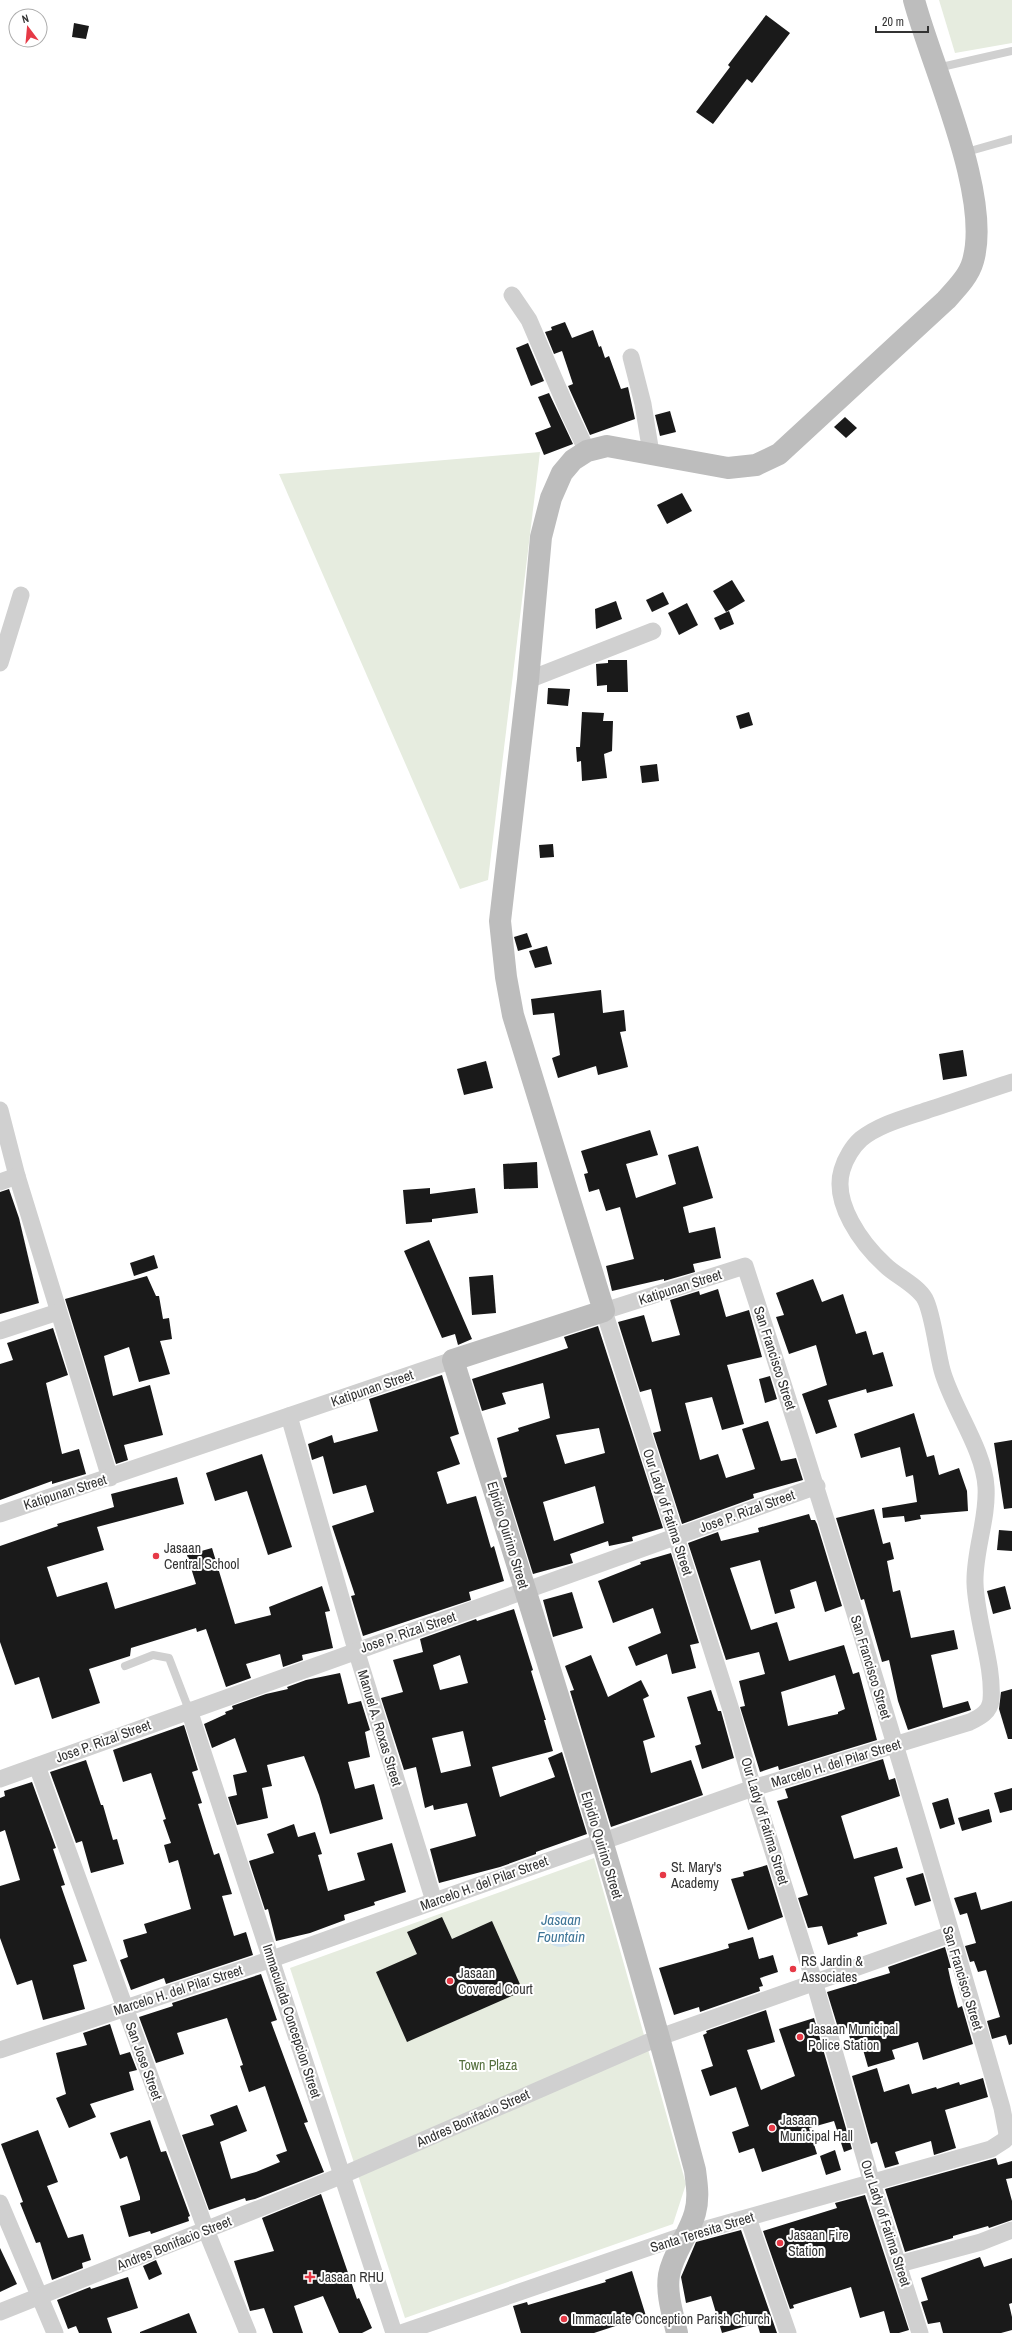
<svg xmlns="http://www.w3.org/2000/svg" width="1012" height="2333" viewBox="0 0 1012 2333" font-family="'Archivo Narrow',sans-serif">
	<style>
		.green { fill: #e6ecdf }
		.water { fill: #cfe2ee }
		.building { fill: #1a1a1a; fill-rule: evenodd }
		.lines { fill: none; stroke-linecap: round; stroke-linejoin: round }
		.lane { stroke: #d0d0d0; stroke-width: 8 }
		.street { stroke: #d0d0d0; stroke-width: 17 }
		.secondary { stroke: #bdbdbd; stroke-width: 22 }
		.poi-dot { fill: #e63946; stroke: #fff; stroke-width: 1.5 }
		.labels { text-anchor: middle; stroke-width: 4; stroke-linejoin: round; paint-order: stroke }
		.street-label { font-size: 14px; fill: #333; stroke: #fff }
		.poi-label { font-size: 14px; fill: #333; stroke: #fff; text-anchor: start }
		.park-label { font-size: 14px; fill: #56703f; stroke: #fff }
		.water-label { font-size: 15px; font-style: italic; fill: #3f7597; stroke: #fff }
	</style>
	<rect width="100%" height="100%" fill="#fff"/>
	<g class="green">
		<polygon points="939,0 1012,0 1012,43 955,53"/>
		<polygon points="540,452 488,880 460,889 279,474"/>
		<polygon points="594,1858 686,2184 673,2224 405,2318 290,1968"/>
	</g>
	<circle class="water" cx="561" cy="1929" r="18"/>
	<g class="building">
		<polygon points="766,15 790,33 752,83 747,79 713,124 696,112 730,67 728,65"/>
		<polygon points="74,23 89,26 86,39 72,37"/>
		<polygon points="565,322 572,338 593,330 599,347 601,346 605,358 609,356 621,389 628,387 635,419 590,435 568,386 573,384 562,351 554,354 545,332 552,330 551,327"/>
		<polygon points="528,343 544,381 531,386 516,348"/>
		<polygon points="549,393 573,444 544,455 535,433 551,427 538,397"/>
		<polygon points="670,411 676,432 660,436 655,415"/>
		<polygon points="845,417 857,428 846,438 834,427"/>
		<polygon points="682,493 692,511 667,524 657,505"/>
		<polygon points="732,580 745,601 726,612 713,591"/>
		<polygon points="663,592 669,604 652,612 646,600"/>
		<polygon points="616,601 622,619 596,629 595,609"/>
		<polygon points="687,603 698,625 679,635 668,613"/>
		<polygon points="729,611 734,624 720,630 714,618"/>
		<polygon points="608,660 627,660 628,692 607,692 607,685 597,686 596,664 608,663"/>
		<polygon points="548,688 570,689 568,706 547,704"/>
		<polygon points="582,712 604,713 603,721 613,721 612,751 604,754 607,778 582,781 581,761 577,762 576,747 580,747"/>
		<polygon points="749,712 753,725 740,729 736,716"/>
		<polygon points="657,764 659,781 642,783 640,766"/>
		<polygon points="553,844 554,857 540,858 539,845"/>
		<polygon points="527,933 532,947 518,951 514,937"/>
		<polygon points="547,946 552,964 535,968 529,951"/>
		<polygon points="601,990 603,1013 624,1010 626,1031 620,1032 628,1067 598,1075 596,1066 558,1078 552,1058 560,1055 554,1013 533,1015 531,999"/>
		<polygon points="963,1050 967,1076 943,1080 939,1054"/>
		<polygon points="486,1061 493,1088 464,1095 457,1069"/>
		<polygon points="650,1130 658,1155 626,1164 636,1198 676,1184 668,1155 698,1146 713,1198 683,1207 689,1233 715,1227 721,1258 693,1264 695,1272 664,1281 664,1279 612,1291 606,1266 634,1259 620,1207 606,1211 599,1189 589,1192 584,1174 588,1173 581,1151"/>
		<polygon points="537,1162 538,1188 504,1189 503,1164"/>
		<polygon points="430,1188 430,1194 475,1188 478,1213 432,1219 432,1222 406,1224 403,1190"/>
		<polygon points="9,1189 19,1218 39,1303 0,1314 0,1192"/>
		<polygon points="429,1240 472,1339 458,1345 455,1334 442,1338 404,1251"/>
		<polygon points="154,1255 158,1268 134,1276 130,1263"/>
		<polygon points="493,1275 496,1313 472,1315 469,1277"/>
		<polygon points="147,1276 156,1296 159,1296 163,1319 169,1318 172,1339 160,1341 170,1374 139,1382 129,1347 104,1356 113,1396 150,1385 163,1435 124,1445 128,1460 116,1464 65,1299"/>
		<polygon points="813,1279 822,1302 843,1294 856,1334 866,1331 873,1355 883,1352 893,1386 867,1393 866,1389 828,1400 837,1427 816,1434 802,1394 827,1385 816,1345 789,1354 776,1317 784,1315 776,1293"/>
		<polygon points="718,1289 726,1317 749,1310 762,1357 727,1365 744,1424 722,1430 712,1397 685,1403 700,1460 718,1454 726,1478 755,1469 742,1429 768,1421 781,1461 796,1458 803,1480 753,1494 754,1498 682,1524 653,1433 661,1431 651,1389 640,1392 618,1322 644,1315 652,1342 680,1335 670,1300 699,1291 700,1295"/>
		<path d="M 598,1326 L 663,1528 L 632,1537 L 633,1541 L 609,1546 L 608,1541 L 570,1554 L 573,1563 L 533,1574 L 503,1478 L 507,1477 L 497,1438 L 519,1431 L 518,1428 L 550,1418 L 543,1383 L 502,1393 L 506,1404 L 482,1411 L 472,1379 L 568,1348 L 564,1337 ZM 599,1428 L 605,1453 L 565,1464 L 556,1435 ZM 595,1486 L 604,1523 L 554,1541 L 543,1502 Z"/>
		<polygon points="53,1328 68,1375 46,1383 62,1454 79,1449 86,1474 52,1484 52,1481 0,1500 0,1364 13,1360 7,1343"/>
		<polygon points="442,1375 459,1434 450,1437 460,1464 437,1472 447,1504 476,1496 491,1548 494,1546 504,1581 469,1592 471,1600 363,1636 351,1596 355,1595 332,1526 374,1512 366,1485 333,1494 323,1456 312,1460 308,1444 332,1435 334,1443 378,1431 369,1399"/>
		<polygon points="770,1376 777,1399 765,1403 759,1379"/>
		<polygon points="914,1413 927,1457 934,1455 939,1475 959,1468 967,1491 968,1511 920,1515 921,1519 905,1522 904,1516 883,1518 882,1508 917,1502 913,1475 906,1477 900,1447 861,1458 854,1434"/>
		<polygon points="1012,1440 1012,1508 1004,1509 994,1443"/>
		<polygon points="262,1454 292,1547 268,1555 247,1491 215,1501 206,1473"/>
		<polygon points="177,1477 184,1504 97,1527 104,1550 47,1567 57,1597 107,1582 115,1609 196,1584 187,1555 212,1548 235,1624 271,1615 269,1607 322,1586 330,1611 325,1612 333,1648 302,1655 303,1660 283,1667 280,1654 246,1664 251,1678 226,1687 206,1629 197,1632 196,1628 131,1648 130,1656 89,1669 100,1703 52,1719 39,1677 15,1685 0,1642 0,1546 58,1526 57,1524 114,1507 111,1494"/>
		<polygon points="874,1509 883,1544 890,1542 894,1559 887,1561 893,1592 900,1590 911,1638 954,1630 958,1649 931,1655 943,1708 968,1701 971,1710 908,1730 898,1701 889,1660 882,1662 864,1599 861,1600 836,1518"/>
		<path d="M 809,1514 L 811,1520 L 815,1520 L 817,1524 L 842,1606 L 825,1612 L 816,1581 L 790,1590 L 795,1608 L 775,1614 L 760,1560 L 730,1568 L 751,1630 L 777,1622 L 789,1661 L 844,1645 L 853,1674 L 859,1672 L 877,1740 L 779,1770 L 778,1766 L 760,1772 L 740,1707 L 745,1706 L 739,1681 L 765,1674 L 759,1652 L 726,1660 L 688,1543 L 718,1532 L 721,1541 L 759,1532 L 758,1528 ZM 835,1675 L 845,1709 L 838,1712 L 838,1714 L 788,1726 L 781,1692 Z"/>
		<polygon points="999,1530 1012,1531 1012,1551 997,1550"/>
		<polygon points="671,1553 699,1643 690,1645 696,1668 672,1674 667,1654 636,1666 628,1647 661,1633 653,1608 613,1623 598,1581 641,1564 640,1562"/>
		<polygon points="1005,1586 1011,1609 993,1614 987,1591"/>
		<polygon points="572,1592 583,1628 553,1637 543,1600"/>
		<path d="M 514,1609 L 533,1670 L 531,1671 L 546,1720 L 544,1720 L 553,1751 L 492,1767 L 500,1797 L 555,1777 L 548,1758 L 562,1752 L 587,1834 L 536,1852 L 536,1854 L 500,1867 L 439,1883 L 430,1849 L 476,1836 L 467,1803 L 434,1810 L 433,1805 L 425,1808 L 416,1767 L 404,1770 L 381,1698 L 403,1692 L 393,1660 L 423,1652 L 420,1639 L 476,1619 L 477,1621 ZM 460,1655 L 468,1683 L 440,1690 L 433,1665 ZM 463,1731 L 471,1766 L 441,1773 L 432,1738 Z"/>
		<polygon points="591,1655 608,1697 641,1680 649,1696 643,1699 655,1737 643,1741 651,1773 691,1760 703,1795 611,1827 570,1691 574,1690 565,1666"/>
		<polygon points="340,1673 348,1704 361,1701 370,1730 365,1732 370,1757 348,1762 355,1789 374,1784 383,1819 330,1834 319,1795 304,1756 267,1765 272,1786 262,1788 268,1818 237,1825 228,1797 237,1795 233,1775 247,1772 235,1738 212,1748 204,1724 226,1714 225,1712 233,1709 232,1706 266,1694 288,1689 287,1687 306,1680"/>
		<polygon points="1012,1689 1012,1739 1008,1739 999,1709 1001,1692"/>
		<polygon points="711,1690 718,1711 721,1711 734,1758 702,1769 695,1746 701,1744 687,1697"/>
		<polygon points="184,1725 198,1770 192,1772 202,1803 198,1804 214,1855 219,1853 232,1894 222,1896 234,1936 246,1932 253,1955 166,1984 164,1978 131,1990 120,1960 128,1957 123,1940 147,1933 144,1924 191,1909 178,1860 169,1863 164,1845 171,1843 163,1820 166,1819 151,1773 123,1782 113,1750"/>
		<polygon points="883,1759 889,1780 895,1778 900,1796 841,1816 854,1859 897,1847 903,1868 874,1877 887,1924 857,1933 858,1936 828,1945 822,1926 808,1928 798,1898 808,1895 777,1801 788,1798 785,1789"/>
		<polygon points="86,1760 101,1805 103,1805 113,1840 117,1839 124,1864 91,1873 82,1841 76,1843 50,1772"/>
		<polygon points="32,1782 56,1848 53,1849 65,1885 61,1886 87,1961 73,1965 85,2009 43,2020 32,1980 17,1985 0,1938 0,1886 20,1880 5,1830 0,1832 0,1798 5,1796 4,1791"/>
		<polygon points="1012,1788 1012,1810 1000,1813 994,1793"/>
		<polygon points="948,1798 955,1824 940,1829 932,1803"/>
		<polygon points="989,1809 992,1822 962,1831 958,1818"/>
		<polygon points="294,1824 298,1837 315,1832 322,1854 318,1855 328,1891 365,1880 357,1853 392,1843 406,1892 374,1902 375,1905 344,1915 345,1920 310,1933 276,1941 268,1909 265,1910 249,1861 274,1853 267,1834"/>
		<polygon points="767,1865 783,1917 748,1930 731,1879 744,1876 743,1872"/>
		<polygon points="923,1873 931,1901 915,1906 906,1878"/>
		<polygon points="976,1892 981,1910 1012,1901 1012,2044 1009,2045 1006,2035 992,2039 987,2021 1000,2017 986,1970 978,1972 974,1961 970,1962 965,1946 976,1943 967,1913 960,1915 954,1898"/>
		<polygon points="442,1917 452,1939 492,1921 523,1991 407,2042 376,1972 417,1954 407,1932"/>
		<polygon points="753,1937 759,1959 773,1955 778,1972 760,1978 763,1986 759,1987 760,1991 700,2012 699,2007 674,2015 659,1968 712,1953 729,1948 728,1944"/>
		<polygon points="945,1947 951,1968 948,1968 951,1982 958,2008 962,2006 973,2044 923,2060 918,2042 892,2050 895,2059 868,2067 860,2039 851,2042 847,2028 839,2031 827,1992 890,1973 888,1967"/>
		<polygon points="261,1974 277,2020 271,2022 308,2122 304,2123 324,2172 255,2199 246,2201 245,2198 209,2210 182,2135 214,2125 210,2115 237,2105 247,2131 220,2142 231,2179 256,2172 280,2162 276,2155 287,2151 265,2086 249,2092 240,2066 243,2065 227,2018 177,2033 184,2054 156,2063 139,2017 173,2006 172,2003"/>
		<polygon points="766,2010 775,2042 747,2050 761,2090 795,2076 779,2029 814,2018 852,2149 844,2152 834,2121 809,2128 817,2154 762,2172 754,2148 739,2153 732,2132 749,2126 736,2087 710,2096 701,2070 713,2066 703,2035 707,2033 706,2031"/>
		<polygon points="110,2024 120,2055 130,2052 137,2070 129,2072 134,2090 90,2104 96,2117 69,2128 56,2098 66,2094 56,2053 87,2045 83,2033"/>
		<polygon points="877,2068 884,2092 909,2084 912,2094 936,2087 937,2089 959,2082 960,2085 983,2078 988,2097 945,2110 956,2148 934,2155 931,2141 895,2152 899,2164 885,2168 877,2142 871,2144 852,2076"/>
		<polygon points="150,2120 161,2152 166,2151 190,2216 188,2217 189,2221 151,2234 150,2231 129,2237 120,2206 140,2200 140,2197 127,2156 120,2159 110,2133"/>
		<polygon points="38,2130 58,2182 47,2186 68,2238 83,2234 91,2260 82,2263 83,2268 52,2280 40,2242 36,2243 20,2203 23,2202 1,2144"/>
		<polygon points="835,2150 841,2170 826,2175 820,2156"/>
		<polygon points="996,2158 998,2165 1012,2161 1012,2178 1006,2179 1012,2201 1012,2220 989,2228 988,2226 953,2236 953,2238 905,2252 885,2189"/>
		<polygon points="321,2194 357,2299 359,2298 372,2328 362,2333 339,2333 323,2296 294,2306 303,2333 273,2333 264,2308 250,2311 234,2261 274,2251 262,2218"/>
		<polygon points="865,2195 909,2330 899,2333 890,2333 884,2311 860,2318 851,2287 793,2305 794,2308 790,2309 763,2231 837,2208 835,2203"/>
		<polygon points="741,2230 777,2333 760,2333 757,2323 722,2333 711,2296 686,2303 681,2277 696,2242"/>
		<polygon points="0,2248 17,2284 0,2292"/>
		<polygon points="980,2257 984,2267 1012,2258 1012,2303 1009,2304 1012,2317 1012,2330 1001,2333 943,2333 940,2322 928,2324 921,2302 928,2300 921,2278"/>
		<polygon points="156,2260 162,2274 149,2280 143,2266"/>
		<polygon points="632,2271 646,2316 594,2333 521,2333 513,2306 527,2302 528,2305 606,2282 605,2280"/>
		<polygon points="128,2277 138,2308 107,2318 112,2333 79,2333 76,2326 68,2329 57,2300 90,2287 91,2289"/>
		<polygon points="189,2313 197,2333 140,2333 140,2332"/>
	</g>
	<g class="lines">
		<g class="lane">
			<polyline points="937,68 1012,51"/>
			<polyline points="963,153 1012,139"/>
			<polyline points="125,1666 153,1655 169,1658 189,1710"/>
		</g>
		<g class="street">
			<polyline points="512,295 529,320 568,411 587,451"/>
			<polyline points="631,357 643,404 651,453"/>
			<polyline points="0,663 21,595"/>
			<polyline points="528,680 653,631"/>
			<polyline points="0,1110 17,1176 110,1478"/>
			<polyline points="0,1182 17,1176"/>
			<polyline points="0,1331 58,1312"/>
			<polyline points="289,1416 356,1650 434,1901"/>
			<polyline points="0,1514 453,1360"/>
			<polyline points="189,1710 394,2333"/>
			<polyline points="37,1766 206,2230 248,2333"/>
			<polyline points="0,1779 817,1486"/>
			<path d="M 0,2050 L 272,1959 L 753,1788 L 970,1722 C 980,1717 990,1712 991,1700 C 994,1665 976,1620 975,1583 C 974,1551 988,1519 986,1487 C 984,1449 952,1407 942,1370 C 937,1352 933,1314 925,1299 C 917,1285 896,1276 885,1265 C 862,1244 832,1203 842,1170 C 845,1159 853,1146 861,1139 C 880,1124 905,1118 928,1110 C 956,1101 984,1091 1012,1082"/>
			<polyline points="0,2203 55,2333"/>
			<polyline points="748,2218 788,2333"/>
			<polyline points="899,2264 981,2242 1012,2230"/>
			<polyline points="0,2312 343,2175 660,2037 951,1934"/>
			<path d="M 401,2333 L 685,2235 L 991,2149 L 1005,2140 L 1007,2134 L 1002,2108 C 921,1826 836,1545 745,1266 L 604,1311 L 732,1713 L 753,1788 L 814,1981 L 872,2183 L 920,2333"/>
		</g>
		<path class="secondary" d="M 677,2333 C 673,2315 666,2294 669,2275 C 673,2253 689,2235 695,2213 C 699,2199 697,2185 695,2170 C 623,1898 538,1629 453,1360 L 604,1311 L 513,1015 L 506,977 L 500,921 L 528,680 L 541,537 L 551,498 L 562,473 L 573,460 L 587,451 L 607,446 L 728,468 L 756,465 L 779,454 L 946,300 C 956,289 969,276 973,261 C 992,195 932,68 914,0"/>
	</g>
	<g class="poi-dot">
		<circle cx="156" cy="1556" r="4"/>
		<circle cx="663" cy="1875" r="4"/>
		<circle cx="793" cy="1969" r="4"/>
		<circle cx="450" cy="1981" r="4"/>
		<circle cx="800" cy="2037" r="4"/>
		<circle cx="772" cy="2128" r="4"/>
		<circle cx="780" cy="2243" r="4"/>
		<path d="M308 2271h4v4h4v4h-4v4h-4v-4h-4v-4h4z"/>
		<circle cx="564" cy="2319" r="4"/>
	</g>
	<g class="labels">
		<g class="street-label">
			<text transform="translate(680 1287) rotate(-18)" y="5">Katipunan Street</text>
			<text transform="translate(775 1358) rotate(72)" y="5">San Francisco Street</text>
			<text transform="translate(372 1388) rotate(-19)" y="5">Katipunan Street</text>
			<text transform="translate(65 1492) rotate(-18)" y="5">Katipunan Street</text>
			<text transform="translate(747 1511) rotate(-20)" y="5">Jose P. Rizal Street</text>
			<text transform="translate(668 1512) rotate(72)" y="5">Our Lady of Fatima Street</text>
			<text transform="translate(508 1535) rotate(73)" y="5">Elpidio Quirino Street</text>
			<text transform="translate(408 1632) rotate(-19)" y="5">Jose P. Rizal Street</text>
			<text transform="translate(871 1667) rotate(73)" y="5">San Francisco Street</text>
			<text transform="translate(380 1728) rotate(73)" y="5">Manuel A. Roxas Street</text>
			<text transform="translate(103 1741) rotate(-20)" y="5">Jose P. Rizal Street</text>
			<text transform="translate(836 1763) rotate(-17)" y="5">Marcelo H. del Pilar Street</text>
			<text transform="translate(765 1821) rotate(73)" y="5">Our Lady of Fatima Street</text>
			<text transform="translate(602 1845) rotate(73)" y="5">Elpidio Quirino Street</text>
			<text transform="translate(484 1883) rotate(-20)" y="5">Marcelo H. del Pilar Street</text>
			<text transform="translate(963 1978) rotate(73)" y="5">San Francisco Street</text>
			<text transform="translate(178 1990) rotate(-18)" y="5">Marcelo H. del Pilar Street</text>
			<text transform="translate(292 2021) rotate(72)" y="5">Immaculada Concepcion Street</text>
			<text transform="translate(144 2061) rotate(70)" y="5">San Jose Street</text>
			<text transform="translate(473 2118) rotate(-24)" y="5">Andres Bonifacio Street</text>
			<text transform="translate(886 2223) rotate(72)" y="5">Our Lady of Fatima Street</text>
			<text transform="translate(702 2232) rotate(-17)" y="5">Santa Teresita Street</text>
			<text transform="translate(174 2243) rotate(-22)" y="5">Andres Bonifacio Street</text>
		</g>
		<g class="poi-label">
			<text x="164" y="1553">Jasaan<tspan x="164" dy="16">Central School</tspan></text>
			<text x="671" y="1872">St. Mary's<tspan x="671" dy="16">Academy</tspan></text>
			<text x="801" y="1966">RS Jardin &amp;<tspan x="801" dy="16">Associates</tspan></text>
			<text x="458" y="1978">Jasaan<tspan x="458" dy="16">Covered Court</tspan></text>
			<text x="808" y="2034">Jasaan Municipal<tspan x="808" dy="16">Police Station</tspan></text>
			<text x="780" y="2125">Jasaan<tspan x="780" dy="16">Municipal Hall</tspan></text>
			<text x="788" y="2240">Jasaan Fire<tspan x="788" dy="16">Station</tspan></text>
			<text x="319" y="2282">Jasaan RHU</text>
			<text x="572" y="2324">Immaculate Conception Parish Church</text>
		</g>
		<g class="park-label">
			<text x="488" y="2070">Town Plaza</text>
		</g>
		<g class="water-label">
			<text x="561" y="1925">Jasaan<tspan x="561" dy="17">Fountain</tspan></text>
		</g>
	</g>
	<g transform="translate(28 28) rotate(344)"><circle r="19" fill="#ffffff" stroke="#adadad"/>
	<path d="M0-3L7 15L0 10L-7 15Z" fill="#e63946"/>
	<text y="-6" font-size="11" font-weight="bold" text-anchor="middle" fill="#333333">N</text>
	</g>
	<path d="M876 26v6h52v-6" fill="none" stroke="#333333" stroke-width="2"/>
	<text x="882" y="26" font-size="12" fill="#333333" stroke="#ffffff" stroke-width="3" paint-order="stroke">20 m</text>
</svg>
